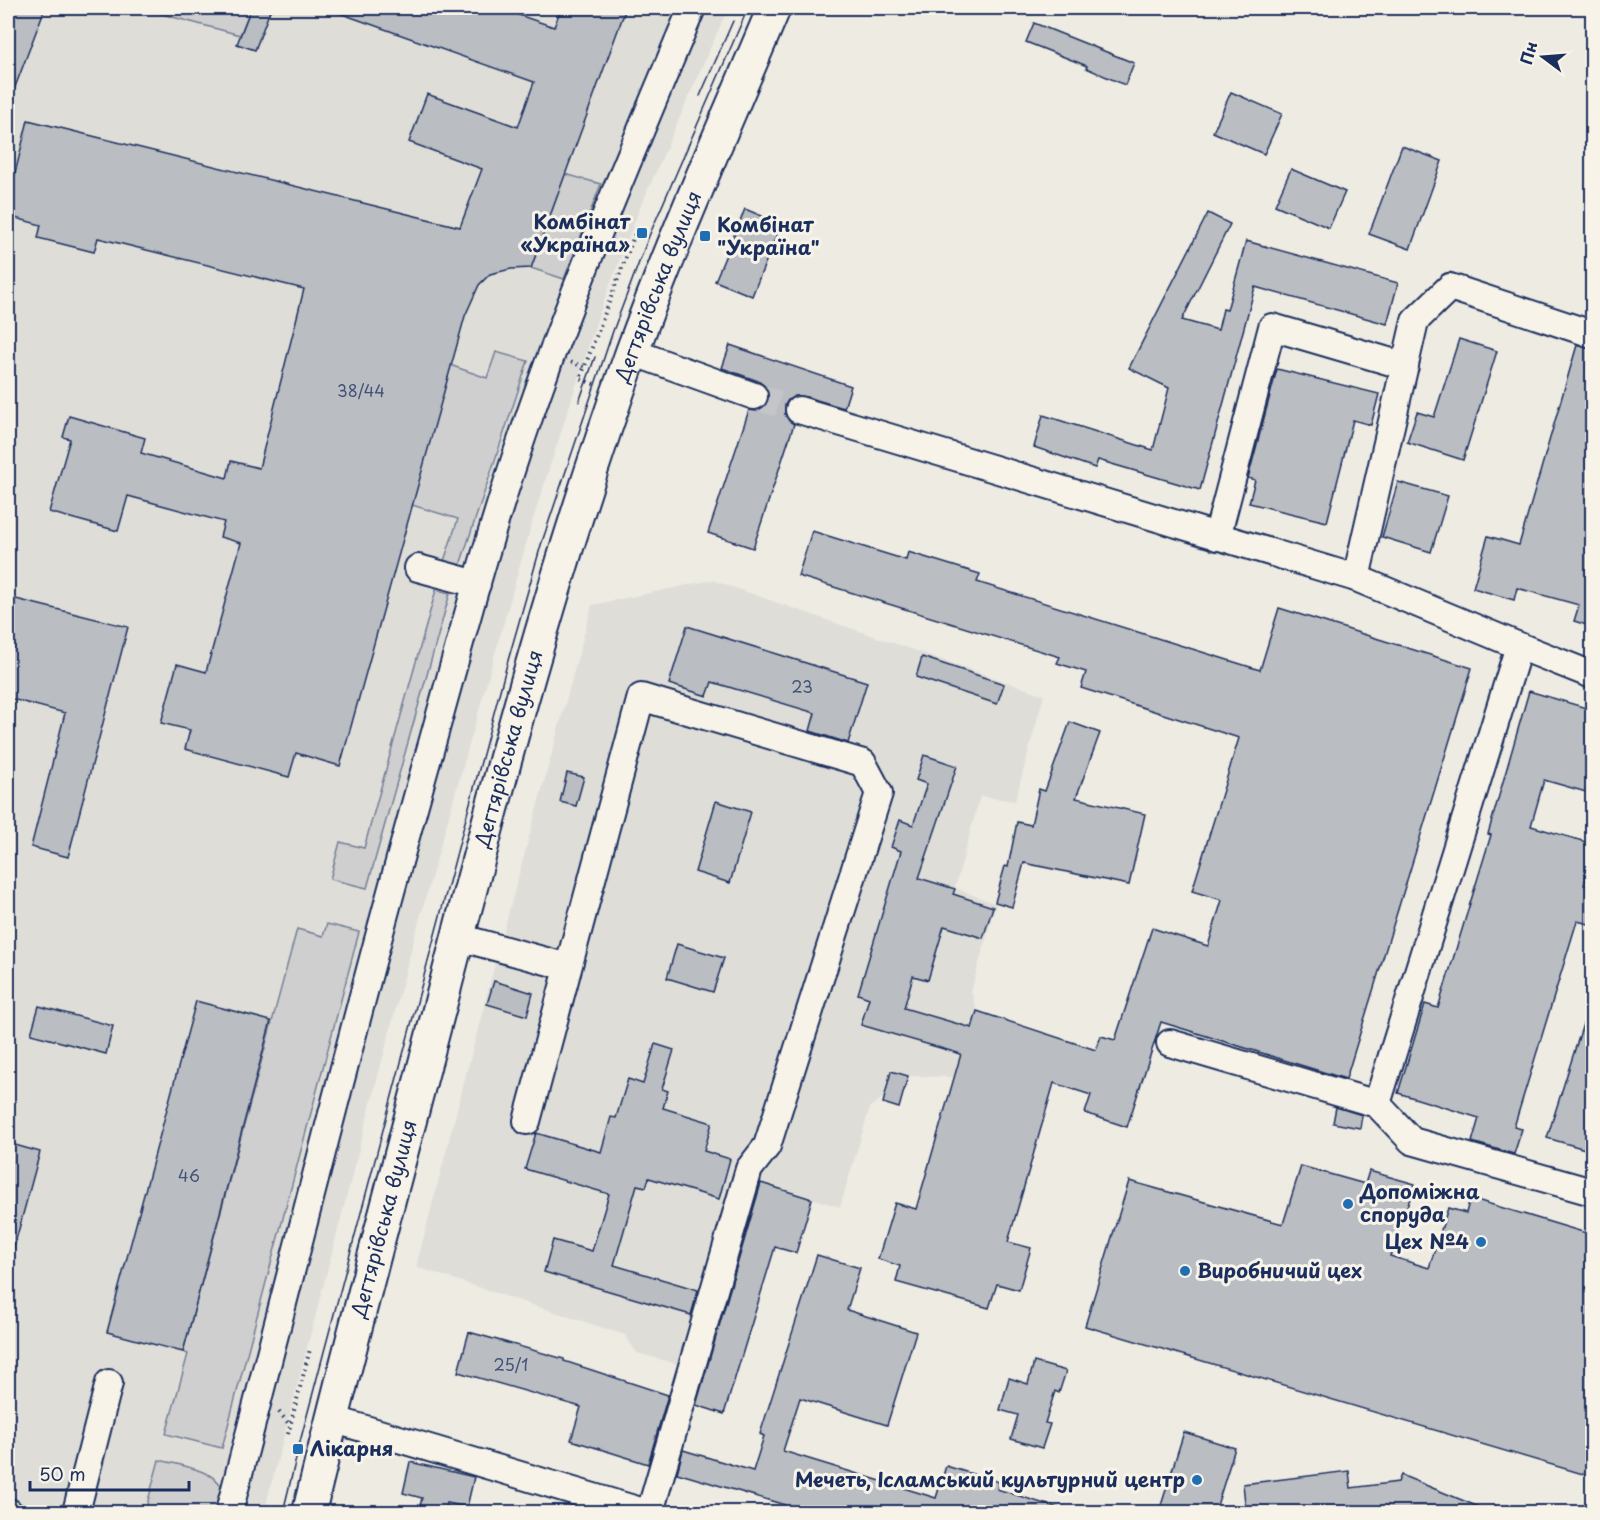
<svg xmlns="http://www.w3.org/2000/svg" width="1600" height="1520" viewBox="0 0 1600 1520" font-family="'Playpen Sans',sans-serif">
	<style>
		.built { fill: #deddd8 }
		.green { fill: #cfcfcf; stroke: #757f96; stroke-width: 1.5 }
		.building { fill: #babdc2; stroke: #1b2f5e; stroke-width: 1.5 }
		.lines { fill: none; stroke-linecap: round; stroke-linejoin: round }
		.minor-tunnel { stroke: #c4c5c8; stroke-width: 26; stroke-dasharray: 26 13; stroke-linecap: butt }
		.minor-casing { stroke: #1b2f5e; stroke-width: 30 }
		.major-casing { stroke: #1b2f5e; stroke-width: 36 }
		.path { stroke: #1b2f5e; stroke-width: 4; stroke-dasharray: 1.5 4.5; stroke-linecap: butt }
		.minor { stroke: #f7f3e8; stroke-width: 26 }
		.major { stroke: #f7f3e8; stroke-width: 32 }
		.tram { stroke: #1b2f5e; stroke-width: 1.5 }
		.poi-dot { fill: #1f6fb2; stroke: #f7f3e8; stroke-width: 2 }
		.labels { text-anchor: middle; stroke-width: 6; stroke-linejoin: round; paint-order: stroke }
		.number-label { font-size: 16px; fill: #435277 }
		.poi-label { font-size: 20px; font-weight: bold; fill: #1b2f5e; stroke: #f7f3e8; text-anchor: start }
		.street-label { font-size: 20px; fill: #1b2f5e; stroke: #f7f3e8 }
	</style>
	<rect width="100%" height="100%" fill="#eeebe2"/>
	<filter id="ink" filterUnits="userSpaceOnUse"><feTurbulence type="fractalNoise" baseFrequency=".0167" numOctaves="2"/><feDisplacementMap in="SourceGraphic" scale="12" xChannelSelector="R" yChannelSelector="G"/><feConvolveMatrix kernelMatrix="1 2 1 2 8 2 1 2 1" color-interpolation-filters="sRGB"/></filter>
	<g filter="url(#ink)">
		<g class="built">
			<polygon points="8,8 728,8 639,210 599,314 534,516 414,939 264,1512 8,1512 11,1491 8,1485"/>
			<polygon points="712,580 1044,695 1015,801 980,796 955,888 996,904 971,991 977,1011 954,1077 908,1076 891,1072 884,1097 870,1107 840,1207 761,1183 674,1472 647,1464 677,1364 637,1353 625,1335 416,1267 499,948 592,605"/>
		</g>
		<g class="green">
			<polygon points="139,8 251,8 240,35"/>
			<polygon points="565,174 601,184 564,279 531,268"/>
			<polygon points="496,352 528,361 458,571 442,567 458,519 412,505 450,365 487,378"/>
			<polygon points="436,590 450,593 367,888 330,879 340,842 364,848"/>
			<polygon points="327,924 359,932 222,1448 166,1434 188,1354 183,1352 297,929 323,936"/>
			<path d="M 159,1460 C 175,1464 224,1471 223,1494 C 222,1500 219,1507 218,1512 L 145,1512 Z"/>
		</g>
		<g class="building">
			<polygon points="8,8 45,8 9,103 8,103"/>
			<polygon points="251,8 271,8 255,50 237,44"/>
			<polygon points="332,8 498,8 554,27 561,8 626,8 531,268 511,269 490,274 479,285 465,316 340,766 296,753 289,777 185,749 190,730 161,723 177,664 206,672 241,543 220,537 224,522 128,496 118,531 49,512 70,439 63,437 69,416 145,438 141,453 227,478 231,461 259,468 304,289 98,238 94,252 38,238 41,225 8,216 8,202 28,120 460,227 482,169 409,142 427,94 518,127 534,82 331,10"/>
			<polygon points="1034,23 1134,63 1125,85 1086,68 1087,66 1026,42"/>
			<polygon points="1231,92 1282,114 1264,154 1213,132"/>
			<polygon points="1402,146 1442,161 1410,249 1369,234"/>
			<polygon points="1291,169 1345,192 1329,228 1275,205"/>
			<polygon points="745,209 781,224 752,296 715,281"/>
			<polygon points="1208,213 1230,224 1182,320 1218,330 1223,309 1227,310 1246,241 1398,283 1387,324 1255,287 1200,490 1098,460 1095,468 1034,447 1043,415 1153,450 1169,388 1129,368"/>
			<polygon points="1459,339 1497,351 1463,460 1407,442 1417,412 1434,417"/>
			<polygon points="730,345 851,386 844,408 803,396 795,396 788,400 785,405 785,414 789,421 794,424 753,548 708,533 749,410 756,411 763,408 768,401 769,394 766,387 758,381 722,368"/>
			<polygon points="1577,345 1593,349 1593,627 1574,621 1579,605 1517,588 1514,600 1473,588 1488,536 1519,545"/>
			<polygon points="1277,369 1379,394 1371,425 1353,420 1327,522 1249,503 1255,480 1248,478"/>
			<polygon points="1398,482 1448,496 1431,552 1382,537"/>
			<polygon points="812,531 906,560 908,552 980,574 977,582 1260,670 1279,608 1472,668 1346,1079 1161,1022 1127,1127 1085,1113 1091,1095 1054,1083 1008,1242 1031,1248 1019,1290 997,1284 989,1308 896,1282 900,1266 878,1259 895,1203 916,1209 961,1054 861,1025 869,998 858,994 901,851 891,847 900,820 913,825 927,784 916,780 924,755 957,766 919,878 955,889 953,894 993,907 983,938 944,926 928,980 913,976 904,1008 972,1028 977,1011 1096,1050 1101,1036 1115,1040 1152,928 1208,946 1222,900 1192,891 1239,738 1081,688 1086,672 1057,663 1060,657 798,576"/>
			<polygon points="8,597 128,627 68,857 31,847 65,713 8,698"/>
			<polygon points="687,626 867,682 848,743 810,731 815,713 712,682 707,696 669,684"/>
			<polygon points="922,657 1004,684 997,704 916,677"/>
			<polygon points="1529,691 1593,710 1593,794 1544,780 1531,826 1593,844 1593,855 1584,885 1593,888 1593,925 1577,921 1514,1127 1522,1129 1514,1154 1472,1142 1479,1118 1398,1093 1425,1004 1438,1008 1491,835 1488,834"/>
			<polygon points="1070,722 1100,733 1076,798 1145,814 1129,885 1024,863 1012,907 995,902 1005,866 1008,867 1017,822 1031,825 1039,789 1045,791"/>
			<polygon points="567,773 584,777 576,806 560,802"/>
			<polygon points="716,801 751,812 730,883 695,872"/>
			<polygon points="677,944 724,958 713,992 667,978"/>
			<polygon points="494,981 533,993 527,1016 487,1004"/>
			<polygon points="196,1001 271,1021 183,1352 107,1332"/>
			<polygon points="1589,1005 1593,1005 1593,1124 1585,1149 1547,1138"/>
			<polygon points="39,1006 113,1026 106,1054 31,1034"/>
			<polygon points="655,1044 674,1050 662,1089 668,1091 663,1108 712,1123 704,1151 730,1159 719,1199 649,1178 646,1187 637,1185 614,1265 698,1290 691,1315 544,1272 553,1240 592,1251 609,1194 525,1169 536,1133 601,1152 611,1117 616,1118 628,1079 643,1084"/>
			<polygon points="891,1071 908,1076 899,1108 883,1103"/>
			<polygon points="1336,1107 1362,1115 1360,1128 1333,1123"/>
			<polygon points="8,1143 40,1152 13,1251 8,1250"/>
			<polygon points="1301,1166 1365,1184 1369,1171 1415,1184 1390,1256 1429,1268 1448,1208 1466,1213 1470,1198 1593,1235 1593,1477 1085,1326 1129,1181 1283,1224"/>
			<polygon points="761,1183 812,1199 796,1253 775,1247 724,1414 696,1405"/>
			<polygon points="817,1255 860,1268 847,1310 916,1332 887,1425 800,1398 783,1451 936,1498 946,1466 999,1482 997,1489 1061,1509 1061,1512 803,1512 784,1507 785,1505 677,1473 683,1450 753,1471 764,1436 760,1434"/>
			<polygon points="469,1332 564,1359 564,1361 668,1395 648,1464 571,1440 581,1407 458,1372"/>
			<polygon points="1034,1362 1066,1371 1059,1393 1055,1391 1045,1423 1050,1424 1042,1448 1011,1439 1018,1415 1000,1410 1009,1378 1028,1384"/>
			<polygon points="1184,1432 1235,1448 1215,1512 1159,1512"/>
			<polygon points="410,1462 474,1477 467,1507 447,1503 445,1512 419,1510 422,1498 403,1493"/>
			<polygon points="1349,1471 1351,1488 1398,1482 1401,1475 1491,1512 1246,1512 1243,1484"/>
		</g>
		<g class="lines">
			<polyline class="minor-tunnel" points="754,396 799,410"/>
			<defs>
				<g id="minor">
					<polyline points="632,352 754,396"/>
					<polyline points="799,410 1356,578 1519,646 1592,675"/>
					<polyline points="1217,537 1272,327 1405,366"/>
					<polyline points="418,568 477,584"/>
					<polyline points="1356,578 1415,321 1450,287 1592,334"/>
					<polyline points="458,937 568,967"/>
					<polyline points="1170,1043 1377,1104 1412,1141 1592,1192"/>
					<polyline points="1377,1104 1519,646"/>
					<polyline points="527,1121 641,697 863,763 879,793 767,1146 749,1169 650,1512"/>
					<polyline points="332,1419 644,1512"/>
					<polyline points="8,1512 9,1512"/>
					<polyline points="76,1512 109,1383"/>
					<path d="M 229,1512 C 295,1259 358,1006 429,754 C 459,647 487,540 523,435 C 572,290 633,149 692,8"/>
				</g>
				<g id="major">
					<path id="s1" d="M 309,1512 C 350,1343 396,1175 440,1006 C 497,786 555,566 632,352 C 675,235 726,122 774,8"/>
				</g>
			</defs>
			<use href="#minor" class="minor-casing"/>
			<use href="#major" class="major-casing"/>
			<g class="path">
				<polyline points="571,362 584,367"/>
				<polyline points="594,384 580,379 636,231"/>
				<polyline points="279,1412 289,1424"/>
				<polyline points="288,1434 310,1349"/>
			</g>
			<use href="#minor" class="minor"/>
			<use href="#major" class="major"/>
			<g class="tram">
				<polyline points="700,96 733,21"/>
				<polyline points="579,402 595,357"/>
				<polyline points="283,1512 301,1438 507,664 541,545 613,331 649,236 748,8"/>
			</g>
		</g>
	</g>
	<g class="poi-dot">
		<rect x="636" y="227" width="12" height="12" rx="3"/>
		<rect x="699" y="230" width="12" height="12" rx="3"/>
		<circle cx="1348" cy="1204" r="6"/>
		<circle cx="1481" cy="1242" r="6"/>
		<circle cx="1185" cy="1271" r="6"/>
		<rect x="292" y="1443" width="12" height="12" rx="3"/>
		<circle cx="1197" cy="1480" r="6"/>
	</g>
	<g class="labels">
		<g class="number-label">
			<text x="361" y="397">38/44</text>
			<text x="802" y="693">23</text>
			<text x="189" y="1182">46</text>
			<text x="511" y="1371">25/1</text>
		</g>
		<g class="poi-label">
			<text x="630" y="229" text-anchor="end">Комбінат<tspan x="630" dy="23">«Україна»</tspan></text>
			<text x="717" y="232">Комбінат<tspan x="717" dy="23">"Україна"</tspan></text>
			<text x="1360" y="1199">Допоміжна<tspan x="1360" dy="23">споруда</tspan></text>
			<text x="1469" y="1249" text-anchor="end">Цех №4</text>
			<text x="1197" y="1278">Виробничий цех</text>
			<text x="310" y="1456">Лікарня</text>
			<text x="1185" y="1487" text-anchor="end">Мечеть, Ісламський культурний центр</text>
		</g>
		<g class="street-label">
			<text dy="7" stroke="none"><textPath href="#s1" startOffset="1275">Дегтярівська вулиця</textPath></text>
			<text dy="7" stroke="none"><textPath href="#s1" startOffset="789">Дегтярівська вулиця</textPath></text>
			<text dy="7" stroke="none"><textPath href="#s1" startOffset="303">Дегтярівська вулиця</textPath></text>
		</g>
	</g>
	<rect width="1600" height="1520" fill="none" stroke="#f7f3e8" stroke-width="30"/>
	<rect x="15" y="15" width="1570" height="1490" fill="none" stroke="#1b2f5e" stroke-width="2" filter="url(#ink)"/>
	<g transform="translate(1543 57) rotate(286)" stroke="#f7f3e8" stroke-width="4.5" paint-order="stroke">
	<path d="M0-4.5L10 22L0 15L-10 22Z" fill="#1b2f5e"/>
	<text y="-9" font-size="16" font-weight="bold" text-anchor="middle" fill="#1b2f5e">Пн</text>
	</g>
	<path d="M30 1481v9h159v-9" fill="none" stroke="#1b2f5e" stroke-width="3"/>
	<text x="39" y="1481" font-size="18" fill="#1b2f5e" stroke="#f7f3e8" stroke-width="4.5" paint-order="stroke">50 m</text>
</svg>
